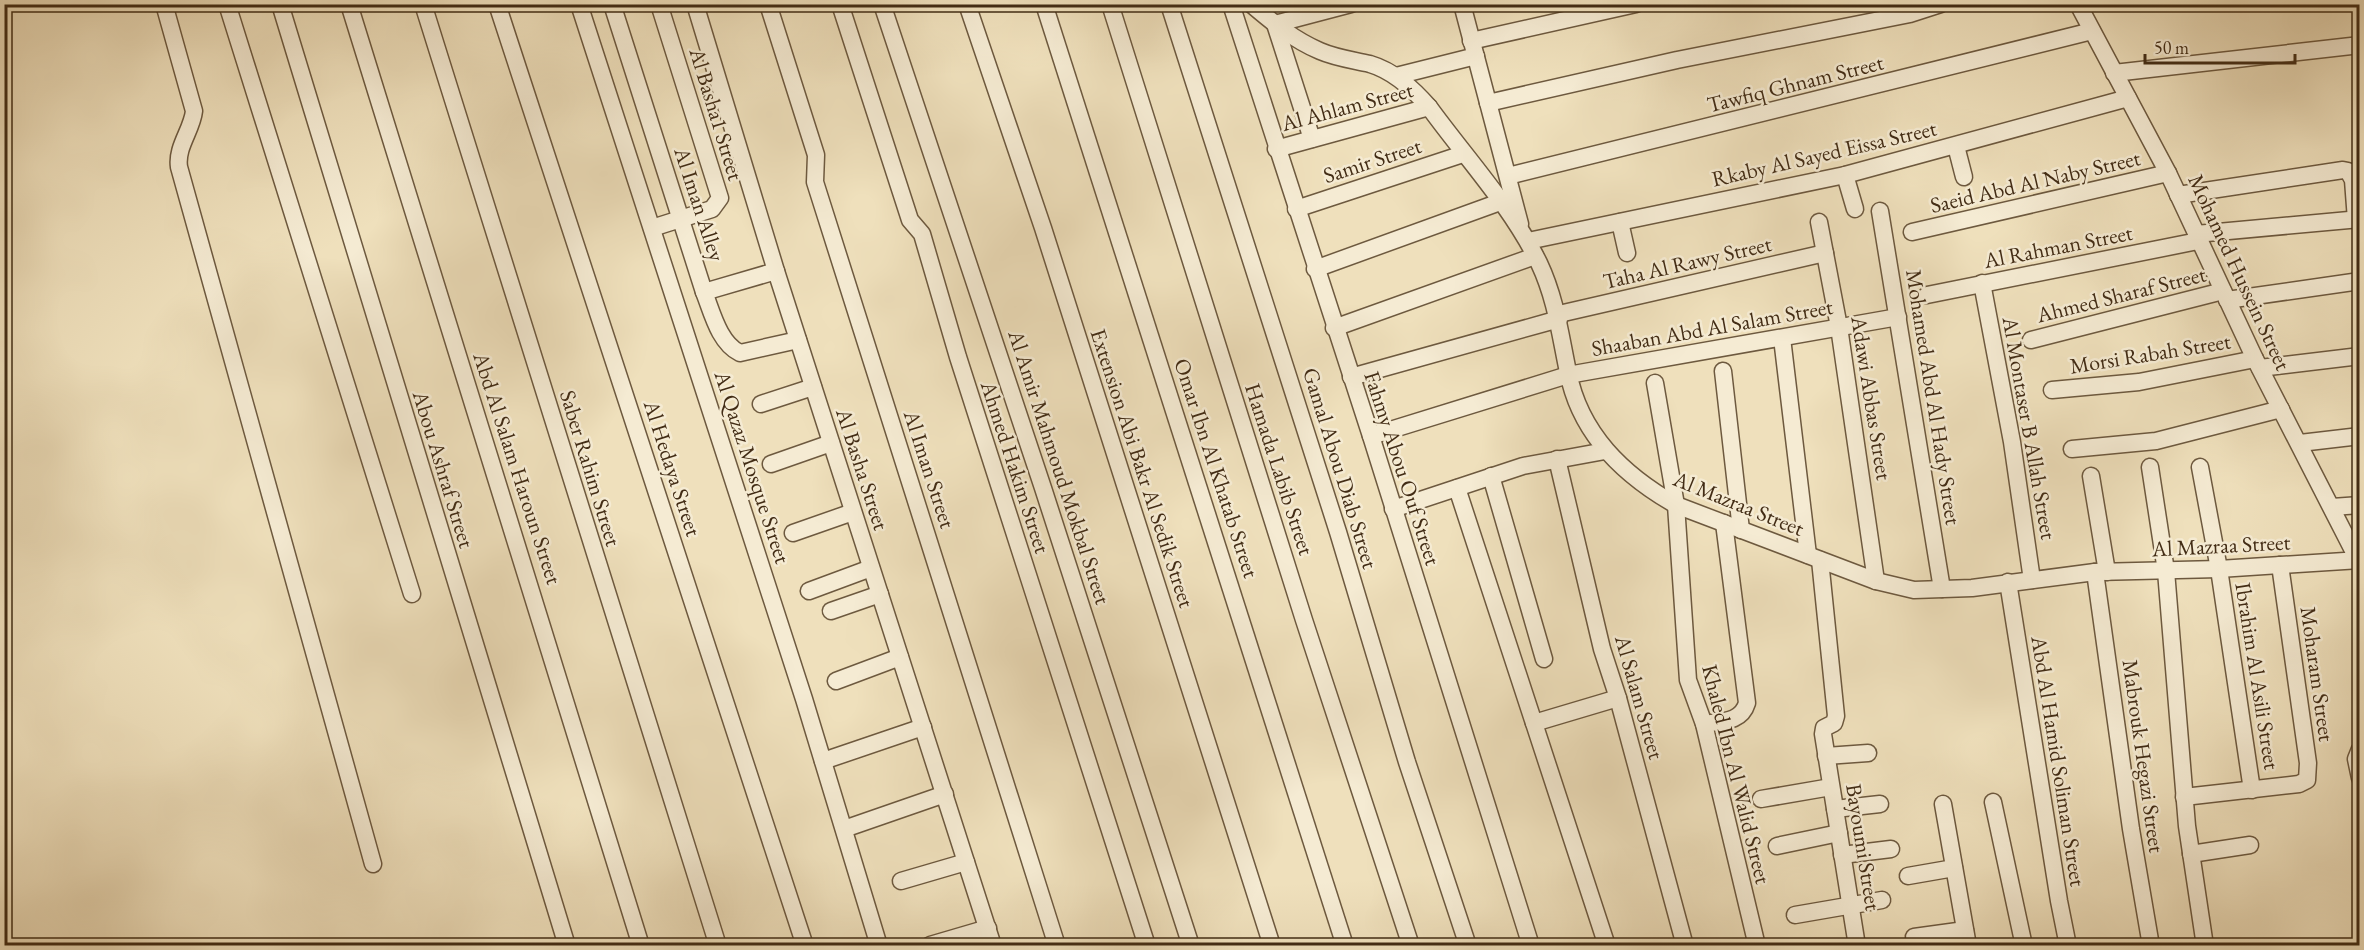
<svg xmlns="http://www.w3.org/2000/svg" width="2364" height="950" viewBox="0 0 2364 950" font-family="'EB Garamond',serif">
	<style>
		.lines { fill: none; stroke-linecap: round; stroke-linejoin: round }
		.minor-casing { stroke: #6d593f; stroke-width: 19 }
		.minor { stroke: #f5ebd3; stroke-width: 16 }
		.labels { text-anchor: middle; stroke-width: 5; stroke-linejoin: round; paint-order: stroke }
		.street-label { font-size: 22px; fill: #422c15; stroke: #f5ebd3 }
	</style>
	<rect width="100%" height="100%" fill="#efe0bc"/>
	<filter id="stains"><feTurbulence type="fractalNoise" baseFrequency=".00333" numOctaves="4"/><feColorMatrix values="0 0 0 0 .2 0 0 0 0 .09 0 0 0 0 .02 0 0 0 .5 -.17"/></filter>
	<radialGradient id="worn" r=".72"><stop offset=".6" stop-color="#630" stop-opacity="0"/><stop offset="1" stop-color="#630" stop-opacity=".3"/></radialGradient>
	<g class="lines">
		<defs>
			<g id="minor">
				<path d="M 164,4 L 194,111 C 192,130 176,147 179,167 L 373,864"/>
				<polyline points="227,4 412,594"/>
				<polyline points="280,4 567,946"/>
				<polyline points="349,4 641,946"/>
				<polyline points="423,4 718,946"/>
				<polyline points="497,4 805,946"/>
				<polyline points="579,4 804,699 879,946"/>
				<path d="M 612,4 L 704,292 C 712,312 719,343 740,353 L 798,340"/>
				<polyline points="695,4 776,271 993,946"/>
				<polyline points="768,4 816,155 815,182 1057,946"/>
				<polyline points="840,4 910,220 922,234 958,357 1147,946"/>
				<polyline points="882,4 1043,488 1191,946"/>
				<polyline points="967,4 1043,228 1272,946"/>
				<polyline points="1044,4 1345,946"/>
				<polyline points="1110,4 1304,620 1411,946"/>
				<polyline points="1169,4 1338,532 1407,762 1468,946"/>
				<polyline points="1231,4 1371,436 1531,946"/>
				<path d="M 1251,4 C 1272,22 1294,40 1320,51 C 1336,58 1353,60 1370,64 C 1394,71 1413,89 1429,107 C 1466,158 1511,206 1539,263 C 1556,299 1560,334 1568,372 C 1580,434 1623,475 1676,505 L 1876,581 L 1914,590 L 1972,588 L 2095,572 L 2219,569 L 2360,560"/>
				<polyline points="1462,4 1520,224"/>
				<polyline points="2078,4 2168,173 2255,359 2358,560"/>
				<polyline points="1471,41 1636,4"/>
				<polyline points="2114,73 2360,45"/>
				<polyline points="1396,76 1476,56"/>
				<polyline points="1488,103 1677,60 1910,14 1941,4"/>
				<polyline points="1312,139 1275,24 1351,4"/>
				<polyline points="1956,146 1964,177"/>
				<polyline points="1276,149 1429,107"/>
				<polyline points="1845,175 1855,209"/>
				<polyline points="1508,176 2092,31"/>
				<polyline points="2178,195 2343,170 2348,171 2353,180 2356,220"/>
				<polyline points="1296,209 1463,154"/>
				<polyline points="1880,211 1942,589"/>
				<polyline points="1620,222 1627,253"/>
				<polyline points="1819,222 1839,327 1876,581"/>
				<polyline points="652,228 712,209 720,198 659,4"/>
				<polyline points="1912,232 2168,173"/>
				<polyline points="2196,234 2360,219"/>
				<polyline points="1528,241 1845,175 2128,98"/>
				<polyline points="1315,269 1500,202"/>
				<polyline points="1982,283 2012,442 2032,580"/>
				<polyline points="704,292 776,271"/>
				<polyline points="1927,295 2198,241"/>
				<polyline points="2227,300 2360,281"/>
				<polyline points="1559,314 1825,253"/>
				<polyline points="1334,328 1535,256"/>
				<polyline points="1782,338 1808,555"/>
				<polyline points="2031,340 2223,291"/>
				<polyline points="2260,368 2360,356"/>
				<polyline points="1723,371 1741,530"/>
				<polyline points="1351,377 1559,319"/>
				<polyline points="1655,383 1676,505 1688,680 1704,724 1757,946"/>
				<polyline points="2052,390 2139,382 2255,359"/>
				<polyline points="761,404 813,387"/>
				<polyline points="1371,436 1568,375 1898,317"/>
				<polyline points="2300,443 2360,436"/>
				<polyline points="2072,449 2156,441 2281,409"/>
				<polyline points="1557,459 1602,649 1618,698 1685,946"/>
				<polyline points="771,464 831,443"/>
				<polyline points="2150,467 2166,571 2187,826 2205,946"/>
				<polyline points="2200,467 2219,569 2252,790"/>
				<polyline points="1491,476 1544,659"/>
				<polyline points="2091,476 2107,572"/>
				<polyline points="1457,488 1607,946"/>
				<polyline points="2332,507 2360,505"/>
				<polyline points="1393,509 1523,466 1605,451"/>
				<polyline points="793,533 853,512"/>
				<polyline points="1820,560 1836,716 1834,723 1824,728 1823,734 1857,946"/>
				<polyline points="2095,572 2131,829 2151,946"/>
				<polyline points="2008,582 2059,901 2068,946"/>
				<polyline points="809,591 871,568"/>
				<polyline points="831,611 880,594"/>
				<polyline points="836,681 900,657"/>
				<polyline points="1534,723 1618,698"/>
				<path d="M 1704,724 C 1721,721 1741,723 1747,703 L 1724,523"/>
				<polyline points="2360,749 2356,759 2360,778"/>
				<polyline points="1826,756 1868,753"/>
				<polyline points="823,761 923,727"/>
				<polyline points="2184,797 2299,784 2307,780 2308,763 2280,565"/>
				<polyline points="1761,799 1831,787"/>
				<polyline points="1993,802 2024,946"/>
				<polyline points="1943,804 1968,946"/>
				<polyline points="1835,809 1880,804"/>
				<polyline points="844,829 945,794"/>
				<polyline points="1777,846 1839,833"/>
				<polyline points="2191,854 2250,845"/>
				<polyline points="1842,855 1891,849"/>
				<polyline points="1908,876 1954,868"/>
				<polyline points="901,881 966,862"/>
				<polyline points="1795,915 1882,900"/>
				<polyline points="1914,937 1965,930"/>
				<polyline points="930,945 988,928"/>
			</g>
		</defs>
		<use href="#minor" class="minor-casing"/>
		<use href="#minor" class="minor"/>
	</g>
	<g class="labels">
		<g class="street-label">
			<text transform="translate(1795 83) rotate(-14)" y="8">Tawfiq Ghnam Street</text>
			<text transform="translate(1347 106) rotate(-15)" y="8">Al Ahlam Street</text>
			<text transform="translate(717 114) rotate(73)" y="8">Al Basha1 Street</text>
			<text transform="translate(1824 153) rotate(-13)" y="8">Rkaby Al Sayed Eissa Street</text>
			<text transform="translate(1372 160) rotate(-18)" y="8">Samir Street</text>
			<text transform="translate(2035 181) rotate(-13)" y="8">Saeid Abd Al Naby Street</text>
			<text transform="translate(700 204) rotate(72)" y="8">Al Iman Alley</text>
			<text transform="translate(2058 246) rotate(-11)" y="8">Al Rahman Street</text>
			<text transform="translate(1687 262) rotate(-13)" y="8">Taha Al Rawy Street</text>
			<text transform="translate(2240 272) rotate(65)" y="8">Mohamed Hussein Street</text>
			<text transform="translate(2121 294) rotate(-14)" y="8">Ahmed Sharaf Street</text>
			<text transform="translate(1712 327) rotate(-10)" y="8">Shaaban Abd Al Salam Street</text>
			<text transform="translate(2150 353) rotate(-9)" y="8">Morsi Rabah Street</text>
			<text transform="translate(1934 397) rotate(81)" y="8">Mohamed Abd Al Hady Street</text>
			<text transform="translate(1872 398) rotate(81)" y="8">Adawi Abbas Street</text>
			<text transform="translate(2030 428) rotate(80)" y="8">Al Montaser B Allah Street</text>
			<text transform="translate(753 467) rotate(72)" y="8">Al Qazaz Mosque Street</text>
			<text transform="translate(1016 467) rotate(72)" y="8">Ahmed Hakim Street</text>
			<text transform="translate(1060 467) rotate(72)" y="8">Al Amir Mahmoud Mokbal Street</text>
			<text transform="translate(518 468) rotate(72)" y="8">Abd Al Salam Haroun Street</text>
			<text transform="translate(591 468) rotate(73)" y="8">Saber Rahim Street</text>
			<text transform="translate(673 468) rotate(72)" y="8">Al Hedaya Street</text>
			<text transform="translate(1143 468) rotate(72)" y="8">Extension Abi Bakr Al Sedik Street</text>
			<text transform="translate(1217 468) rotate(72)" y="8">Omar Ibn Al Khatab Street</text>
			<text transform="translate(1341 468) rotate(73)" y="8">Gamal Abou Diab Street</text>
			<text transform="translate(1403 468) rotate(72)" y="8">Fahmy Abou Ouf Street</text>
			<text transform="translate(444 469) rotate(73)" y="8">Abou Ashraf Street</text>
			<text transform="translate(863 469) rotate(72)" y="8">Al Basha Street</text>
			<text transform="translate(930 469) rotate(72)" y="8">Al Iman Street</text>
			<text transform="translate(1280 469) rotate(72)" y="8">Hamada Labib Street</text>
			<text transform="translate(1739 503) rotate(22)" y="8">Al Mazraa Street</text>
			<text transform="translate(2221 545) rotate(-3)" y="8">Al Mazraa Street</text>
			<text transform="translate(2318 674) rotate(82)" y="8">Moharam Street</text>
			<text transform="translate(2258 676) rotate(81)" y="8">Ibrahim Al Asili Street</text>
			<text transform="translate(1640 697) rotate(74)" y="8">Al Salam Street</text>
			<text transform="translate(2144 756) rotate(82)" y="8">Mabrouk Hegazi Street</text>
			<text transform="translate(2059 761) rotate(81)" y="8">Abd Al Hamid Soliman Street</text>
			<text transform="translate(1737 774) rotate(76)" y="8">Khaled Ibn Al Walid Street</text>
			<text transform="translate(1864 847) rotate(81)" y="8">Bayoumi Street</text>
		</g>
	</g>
	<rect width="2364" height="950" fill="none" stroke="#efe0bc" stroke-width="24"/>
	<rect x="6" y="6" width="2352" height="938" fill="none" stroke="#422c15" stroke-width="3"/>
	<rect x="12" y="12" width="2340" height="926" fill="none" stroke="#422c15" stroke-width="1.5"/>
	<path d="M2145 54v9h150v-9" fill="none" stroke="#422c15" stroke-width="3"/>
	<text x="2154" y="54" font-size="18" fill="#422c15" stroke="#f5ebd3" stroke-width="4.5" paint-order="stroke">50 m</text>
	<rect width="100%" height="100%" filter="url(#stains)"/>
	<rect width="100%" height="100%" fill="url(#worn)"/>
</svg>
